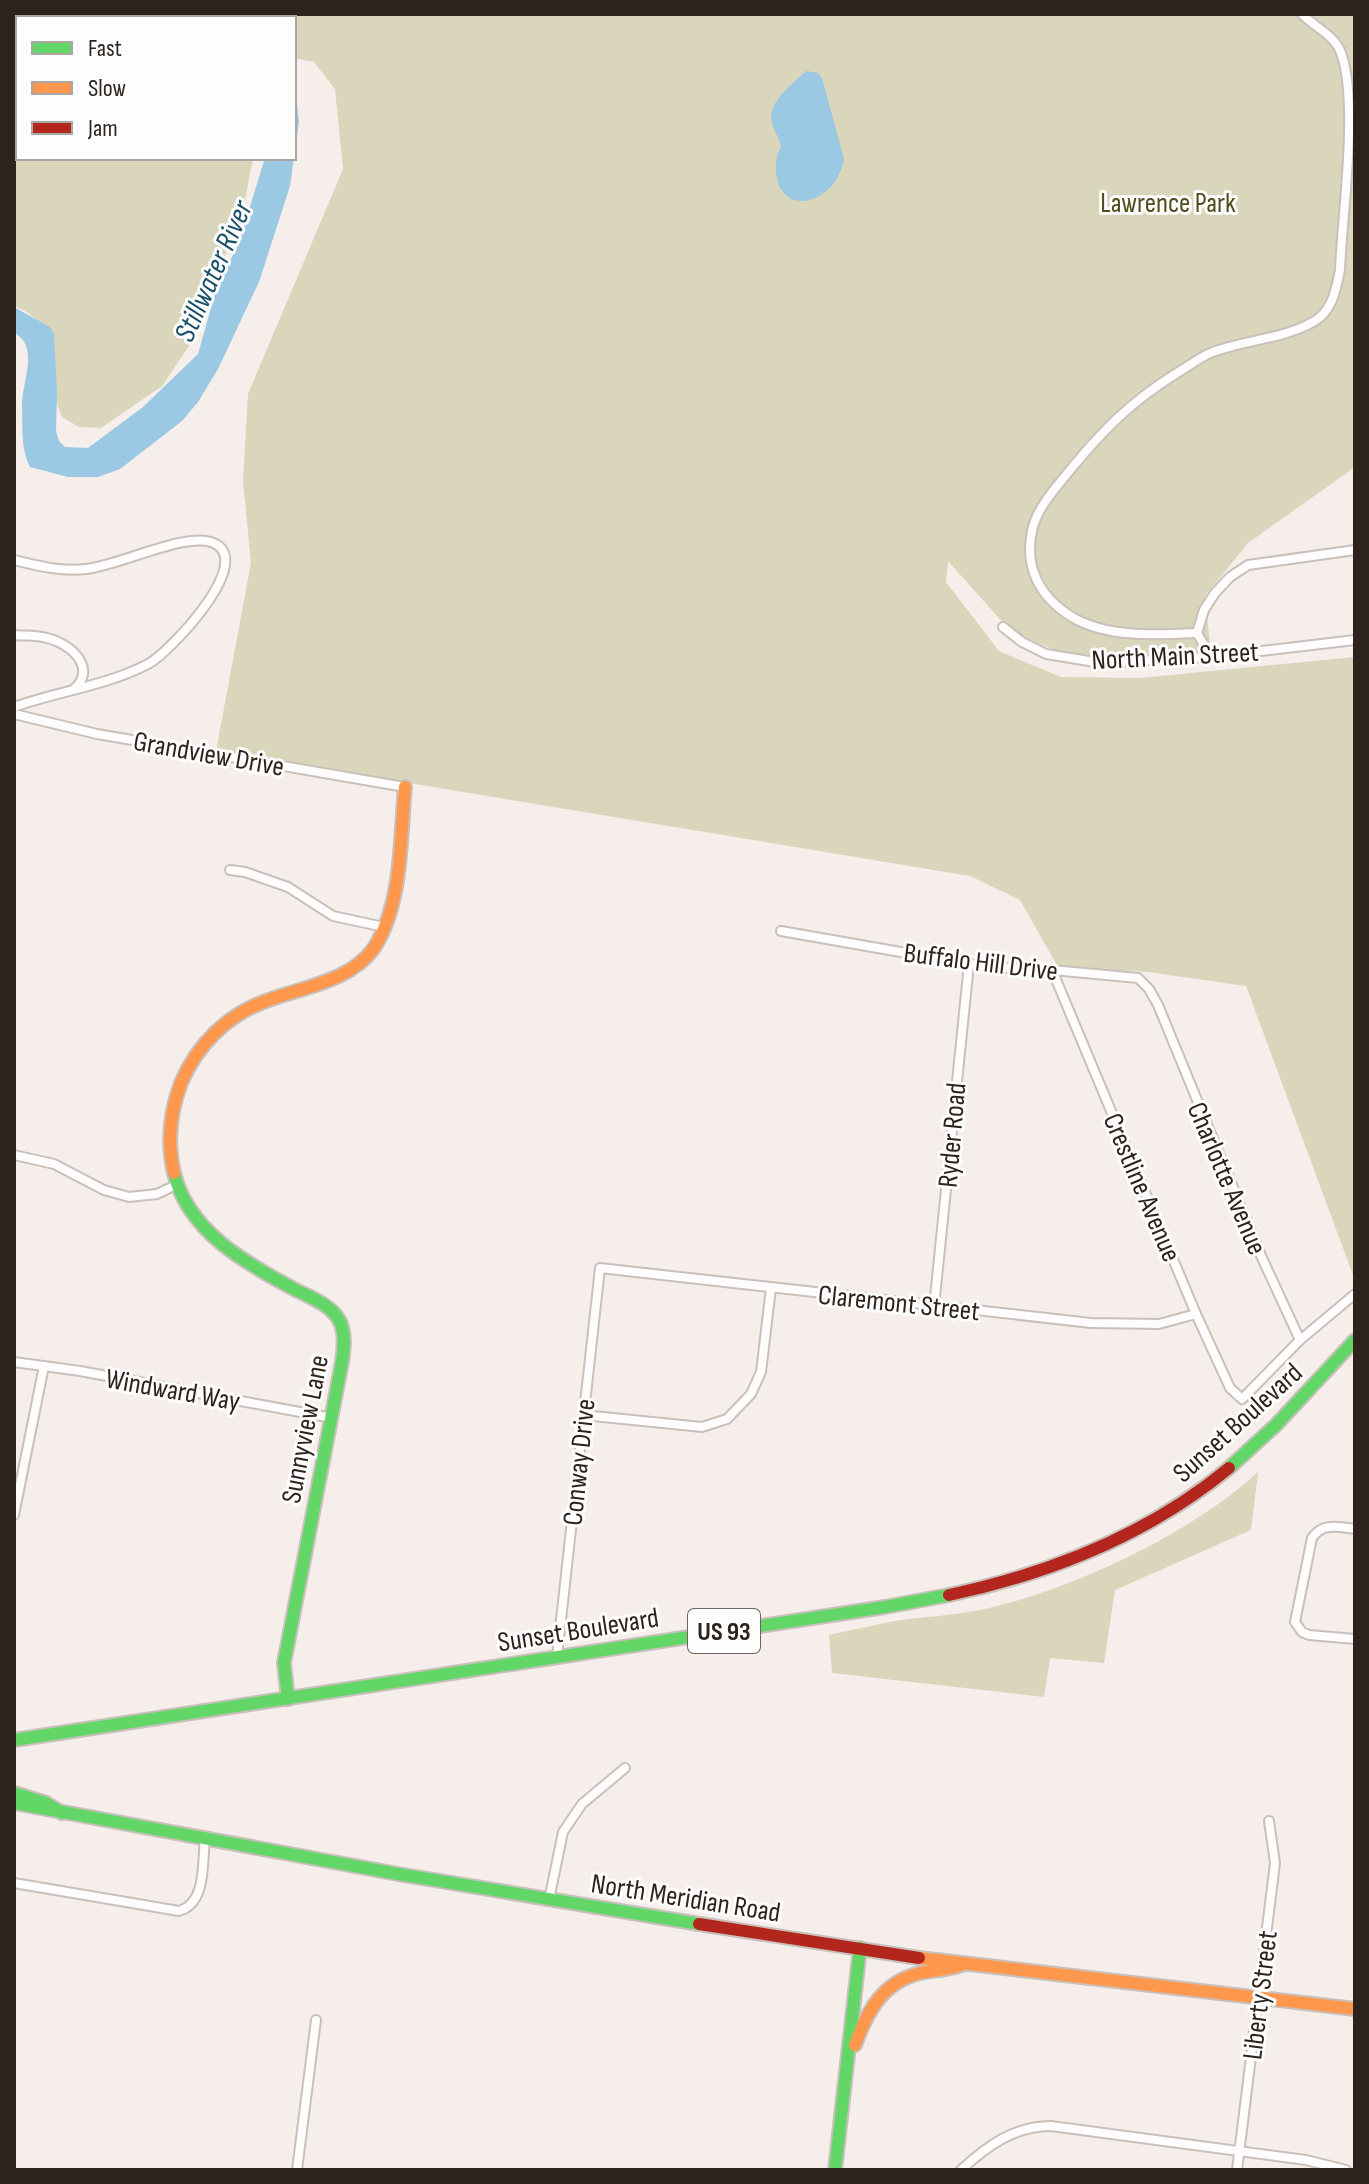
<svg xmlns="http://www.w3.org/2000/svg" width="1369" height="2184" viewBox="0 0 1369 2184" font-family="'Sofia Sans Condensed',sans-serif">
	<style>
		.green { fill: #d9d6bc }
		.water { fill: #9bc8e2 }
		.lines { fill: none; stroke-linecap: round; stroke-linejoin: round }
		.street-casing { stroke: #c9c0bb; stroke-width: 12 }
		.fast-casing { stroke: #c9c0bb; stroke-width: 16 }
		.slow-casing { stroke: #c9c0bb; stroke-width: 16 }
		.jam-casing { stroke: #c9c0bb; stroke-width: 16 }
		.street { stroke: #fefcfc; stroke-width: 8 }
		.fast { stroke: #63d668; stroke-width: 12 }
		.slow { stroke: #ff974d; stroke-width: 12 }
		.jam { stroke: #b3261e; stroke-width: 12 }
		.labels { text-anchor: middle; stroke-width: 6; stroke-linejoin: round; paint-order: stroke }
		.shield { fill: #fdfdfd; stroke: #6c6460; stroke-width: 2 }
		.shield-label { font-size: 26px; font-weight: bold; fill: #2e231c }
		.park-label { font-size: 28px; fill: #4d4e1b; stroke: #fdfdfd }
		.street-label { font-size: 28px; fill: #2e231c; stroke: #fdfdfd }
		.water-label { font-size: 30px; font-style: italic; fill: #1a506b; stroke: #fdfdfd }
	</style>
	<rect width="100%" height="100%" fill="#f6eeea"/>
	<g class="green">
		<polygon points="75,14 1355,14 1355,467 1248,543 1205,596 1211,653 1073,656 1036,643 1005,625 948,561 946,582 999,651 1061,677 1140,678 1355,657 1355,1274 1353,1275 1246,986 1148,972 1058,967 1020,900 970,876 216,751 251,563 243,481 248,394 343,169 335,89 314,62 294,58 294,18 73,18"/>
		<polygon points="18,41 18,158 253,158 245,200 197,334 162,386 101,428 79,427 62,417 51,388 49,330 26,311 14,306 14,42"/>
		<path d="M 1258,1472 L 1251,1530 L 1115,1590 L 1104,1663 L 1050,1658 L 1044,1697 L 832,1673 L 829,1635 C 849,1631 869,1626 889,1622 C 919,1617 950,1616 980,1610 C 1070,1591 1191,1534 1258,1472 Z"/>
	</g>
	<g class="water">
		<polygon points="14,14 186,14 204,18 18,18 18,31 14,33"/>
		<path d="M 806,71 L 818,73 L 822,78 L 844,159 C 836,205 779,219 776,171 C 776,163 776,154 781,147 C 780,138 774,132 772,123 C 767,101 792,85 806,71 Z"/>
		<path d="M 294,76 L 299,122 L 290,186 L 259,282 L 218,369 L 198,402 L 182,421 L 133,459 L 120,469 L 98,477 L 68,477 L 30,467 C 20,446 23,426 22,404 C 22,385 35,357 23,340 C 21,337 17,335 14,331 L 14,307 L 50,327 L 54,334 L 57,393 L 56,431 L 59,441 L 65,447 L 88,448 L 143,407 L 198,354 L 217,287 L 238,245 L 265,158 L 294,158 Z"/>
	</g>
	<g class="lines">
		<defs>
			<g id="street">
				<path d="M 14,560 C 38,566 62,572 86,569 C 118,566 183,533 211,542 C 260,558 169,653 148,664 C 106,686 58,691 14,707"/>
				<polyline points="1003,627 1022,642 1046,654 1101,663 1211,657 1355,640"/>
				<path d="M 1197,633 C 1158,635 1107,638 1072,617 C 1041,598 1024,569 1032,531 C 1036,510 1053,491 1066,475 C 1101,432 1130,402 1177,373 C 1187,367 1198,359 1208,354 C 1241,340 1281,340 1313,322 C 1332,312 1336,290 1340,270 C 1342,215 1359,102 1341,53 C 1335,35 1314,27 1302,14"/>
				<path d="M 14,635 C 25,636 37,635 47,638 C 70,643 98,668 74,689"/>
				<polyline points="1211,657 1197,633 1204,610 1215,593 1230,577 1248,565 1355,550"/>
				<polyline points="14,714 97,734 405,787"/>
				<polyline points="230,870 245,872 288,887 333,916 384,927"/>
				<polyline points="781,931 969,964 1043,972 1052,970 1138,978 1149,989 1158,1005 1262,1258 1300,1340"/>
				<polyline points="1052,970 1196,1314 1230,1388 1242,1399 1300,1340 1355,1294"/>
				<polyline points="14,1155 54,1164 104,1190 129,1197 157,1194 178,1184"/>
				<polyline points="934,1307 969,964"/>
				<polyline points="14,1362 80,1371 332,1418"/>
				<polyline points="583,1415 702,1427 727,1419 751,1394 761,1372 771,1288"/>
				<polyline points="14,1515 44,1366"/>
				<path d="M 1355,1529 C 1338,1527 1323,1522 1312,1538 L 1295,1622 L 1302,1632 L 1309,1635 L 1355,1639"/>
				<polyline points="557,1656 600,1268 1091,1323 1159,1324 1196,1314"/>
				<path d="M 14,1883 L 179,1911 C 207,1903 202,1862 205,1839"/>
				<polyline points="549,1900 563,1832 582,1804 625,1768"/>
				<polyline points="297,2170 316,2020"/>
				<path d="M 961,2170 C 987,2146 1014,2126 1051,2126 L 1306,2160 L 1346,2170"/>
				<polyline points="1237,2170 1275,1863 1269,1821"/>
			</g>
			<g id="fast">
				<path d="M 174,1173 C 188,1231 245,1263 294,1289 C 309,1297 330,1304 339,1320 C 346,1332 344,1349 342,1362 L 284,1663 L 288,1699"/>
				<polyline points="1229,1468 1276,1425 1355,1340"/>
				<polyline points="14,1740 885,1607 949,1595"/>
				<polyline points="14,1793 46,1803 62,1813"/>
				<polyline points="14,1803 398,1874 699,1924"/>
				<polyline points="835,2170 860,1948"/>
			</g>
			<g id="slow">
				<path d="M 174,1173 C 167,1143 170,1112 181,1083 C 197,1045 227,1015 266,1001 C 302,987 350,982 374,948 C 403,903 400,838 405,787"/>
				<polyline points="919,1958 1355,2009"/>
				<path d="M 855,2045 C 867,2011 883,1982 920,1973 C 935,1970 949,1970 964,1964"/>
			</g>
			<g id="jam">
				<path d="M 949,1595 C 1052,1573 1148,1535 1229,1468"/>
				<polyline points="699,1924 919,1958"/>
			</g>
		</defs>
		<use href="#street" class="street-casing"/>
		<use href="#fast" class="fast-casing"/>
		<use href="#slow" class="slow-casing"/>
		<use href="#jam" class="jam-casing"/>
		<use href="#street" class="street"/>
		<use href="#fast" class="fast"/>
		<use href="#slow" class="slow"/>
		<use href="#jam" class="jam"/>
	</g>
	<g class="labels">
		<rect class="shield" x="688" y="1609" width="72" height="44" rx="6"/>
		<g class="shield-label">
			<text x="724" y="1640">US 93</text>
		</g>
		<g class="park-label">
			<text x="1168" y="212">Lawrence Park</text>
		</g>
		<g class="street-label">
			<text transform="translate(1175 655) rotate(-3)" y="10">North Main Street</text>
			<text transform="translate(209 753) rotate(10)" y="10">Grandview Drive</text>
			<text transform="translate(981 961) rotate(7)" y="10">Buffalo Hill Drive</text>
			<text transform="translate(951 1135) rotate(-85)" y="10">Ryder Road</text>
			<text transform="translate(1228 1178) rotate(67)" y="10">Charlotte Avenue</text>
			<text transform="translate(1143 1187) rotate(67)" y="10">Crestline Avenue</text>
			<text transform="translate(899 1302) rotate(6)" y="10">Claremont Street</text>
			<text transform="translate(173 1389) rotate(10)" y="10">Windward Way</text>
			<text transform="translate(1237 1422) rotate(-42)" y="10">Sunset Boulevard</text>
			<text transform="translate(304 1429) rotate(-79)" y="10">Sunnyview Lane</text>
			<text transform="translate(578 1462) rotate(-84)" y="10">Conway Drive</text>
			<text transform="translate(578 1629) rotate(-9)" y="10">Sunset Boulevard</text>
			<text transform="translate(686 1897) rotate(9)" y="10">North Meridian Road</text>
			<text transform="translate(1259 1995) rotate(-83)" y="10">Liberty Street</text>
		</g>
		<g class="water-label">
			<text transform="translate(213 271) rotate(-66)" y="10">Stillwater River</text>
		</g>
	</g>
	<rect width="1369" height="2184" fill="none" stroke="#2e231c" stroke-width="32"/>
	<rect x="16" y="16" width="280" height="144" fill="#fdfdfd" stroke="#aaa6a3" stroke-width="2"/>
	<rect x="32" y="42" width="40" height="12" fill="#63d668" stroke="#aaa6a3" stroke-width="2"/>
	<text x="88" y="56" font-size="24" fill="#2e231c">Fast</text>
	<rect x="32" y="82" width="40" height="12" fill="#ff974d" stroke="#aaa6a3" stroke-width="2"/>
	<text x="88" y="96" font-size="24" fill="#2e231c">Slow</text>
	<rect x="32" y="122" width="40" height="12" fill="#b3261e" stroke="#aaa6a3" stroke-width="2"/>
	<text x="88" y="136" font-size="24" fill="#2e231c">Jam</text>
</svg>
